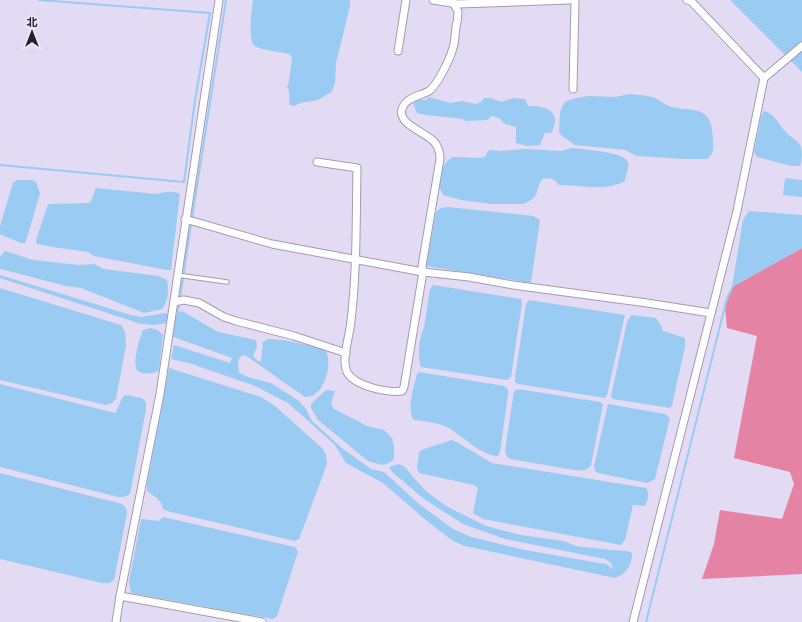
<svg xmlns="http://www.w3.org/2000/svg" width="802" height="622" viewBox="0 0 802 622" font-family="Jost,'Noto Sans SC',sans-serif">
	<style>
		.forest { fill: #e583a4 }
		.water { fill: #9acbf2 }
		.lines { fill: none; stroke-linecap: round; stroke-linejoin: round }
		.stream { stroke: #9acbf2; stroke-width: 2 }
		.lane-casing { stroke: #a39bb3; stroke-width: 5.5 }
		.street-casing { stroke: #a39bb3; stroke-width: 9 }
		.lane { stroke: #fff; stroke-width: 3.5 }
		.street { stroke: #fff; stroke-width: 7 }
	</style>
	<rect width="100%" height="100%" fill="#e3daf4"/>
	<polygon class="forest" points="802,248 802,574 702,579 714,544 720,510 782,519 794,484 790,472 734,458 757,336 727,328 725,308 732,287"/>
	<g class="water">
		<path d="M 253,0 L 350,0 L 350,6 L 336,63 L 335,82 L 332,92 C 326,94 323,98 317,100 C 310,103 302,100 295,106 L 290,105 C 288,99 291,92 287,87 L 289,81 L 292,57 L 289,54 C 281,52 261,50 255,46 C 247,41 252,9 253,0 Z"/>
		<polygon points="730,0 802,0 802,72"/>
		<path d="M 630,94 C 638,95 648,95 655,98 C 661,101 665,105 671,107 C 697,112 712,105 713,140 C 713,148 715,153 707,159 L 684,159 L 637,156 L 625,150 L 575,145 L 562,136 L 559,132 L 560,112 L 563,105 L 565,102 L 572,99 L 588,96 L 615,97 Z"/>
		<path d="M 429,97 L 450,103 L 462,101 L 476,104 L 481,102 L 484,98 L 491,98 L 501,102 L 513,98 L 525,99 L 528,106 C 546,105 563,112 551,133 L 545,133 L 540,145 L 527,146 L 516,143 L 516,127 L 505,124 L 499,118 L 491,116 L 488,120 L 466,121 L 463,119 L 426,115 L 417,113 L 413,103 C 417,99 420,99 426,100 Z"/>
		<path d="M 764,111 C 776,114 778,125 786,132 C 791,138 798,140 801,147 C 802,152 802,161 800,166 L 791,166 L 757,157 L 754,152 L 761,117 Z"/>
		<path d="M 572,148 C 584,150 622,151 628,162 C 630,168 625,175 625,181 C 604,192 582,185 559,185 C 555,179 550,177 542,179 L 539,185 L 536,195 L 531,200 L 523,204 L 492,204 L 461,200 L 443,195 C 442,192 440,189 439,186 C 438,176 444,161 453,157 L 481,158 L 485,157 L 488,151 L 491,150 L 500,151 L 525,149 L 561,151 Z"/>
		<polygon points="785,178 802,180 802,197 783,195"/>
		<polygon points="18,180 32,180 36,182 40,193 27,238 25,243 21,243 0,234 0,226 13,183"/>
		<path d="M 96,188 L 156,194 C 164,192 173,190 180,194 L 171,270 L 167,270 L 94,256 L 88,252 L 53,247 L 37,244 L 36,240 L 47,207 L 49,204 L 88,203 L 91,201 Z"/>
		<polygon points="448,207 533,216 540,220 531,283 426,266 436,212 441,208"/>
		<polygon points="749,211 802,215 802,248 732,287 743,220"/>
		<path d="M 5,251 L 33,260 L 79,265 L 94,264 L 104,269 L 159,276 L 167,280 C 169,290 168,301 162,309 L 144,313 L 81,288 L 66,286 L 1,269 L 0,269 L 0,257 Z"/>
		<polygon points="0,275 131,315 141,317 165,313 168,314 166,323 155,325 141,324 0,278"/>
		<path d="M 433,285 L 521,299 L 522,303 L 511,377 L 507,380 L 421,367 C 417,356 419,338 424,328 L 430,289 Z"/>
		<polygon points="0,288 121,325 125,332 126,345 116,399 112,403 106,405 0,380"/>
		<polygon points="529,300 625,315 607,395 605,398 518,384 515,382 515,377 526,304"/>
		<path d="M 182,311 L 218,332 L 256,340 L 257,347 L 253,356 L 258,361 L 261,361 L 263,342 L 268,339 L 284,340 L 325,349 C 334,362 324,399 305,397 L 245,355 L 241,356 L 238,361 L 239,373 L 251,378 L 271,383 L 299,401 L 306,409 L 312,421 L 343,449 L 371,469 L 384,472 L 419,504 L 453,529 L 471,537 L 525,550 L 599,563 L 606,564 L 613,569 L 611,563 L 605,559 L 505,539 L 463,524 L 424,499 L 392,472 L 389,467 L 399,464 L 405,467 L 413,477 L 427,492 L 446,506 L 486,526 L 521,535 L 564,541 L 576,546 L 611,550 L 627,551 L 632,553 C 632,566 627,573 615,578 L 465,546 L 453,541 L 427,521 L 383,483 L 346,463 L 335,445 L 288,403 L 255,386 L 189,363 L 171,359 L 174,345 L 230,363 L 232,358 L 171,336 C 173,328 172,314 182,311 Z"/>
		<polygon points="631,315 656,318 660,324 663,331 685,338 685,347 672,405 670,408 613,399 611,396 627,322"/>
		<path d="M 150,328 L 158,330 L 163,335 L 159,369 L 157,372 C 152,373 143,375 138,371 C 131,365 140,337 143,330 Z"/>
		<path d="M 169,368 L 261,397 L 275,406 L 323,449 L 326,455 L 327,464 L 299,539 L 295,541 L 167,511 L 163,509 C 161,499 155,497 147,491 L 147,484 Z"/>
		<path d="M 419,372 L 504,386 L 508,389 L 508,394 L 500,452 L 498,456 C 481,456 462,435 447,427 C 438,423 424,421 414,420 C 406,411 414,386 417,374 Z"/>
		<path d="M 0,384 L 115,413 C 120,407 119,400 125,395 L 142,398 L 146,402 L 146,409 L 130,494 L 124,497 L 118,497 L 0,467 Z"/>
		<path d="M 518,389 L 600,402 L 603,404 L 591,465 C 586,472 582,470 574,470 L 511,459 L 507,457 L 505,450 L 514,391 Z"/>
		<polygon points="326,390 335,391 331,403 334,409 367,426 384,430 392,438 394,447 394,459 389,463 382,465 368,461 318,420 311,408 311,404"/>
		<polygon points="608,404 665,414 670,418 655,479 647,483 598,473 595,471 594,466"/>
		<path d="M 452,440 L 460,444 L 492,463 L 646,488 C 650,494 648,499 645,506 L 633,505 L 625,540 L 621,545 L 483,519 L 473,513 L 478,488 L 474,485 L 419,473 L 417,468 L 419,452 L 424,449 Z"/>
		<polygon points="0,473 122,504 126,508 127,513 114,580 109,583 102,583 0,559"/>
		<polygon points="163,517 295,547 298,552 277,616 273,619 131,593 129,582 141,519 159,521"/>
	</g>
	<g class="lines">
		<g class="stream">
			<polyline points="0,165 184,182 195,100 210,13 39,0"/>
			<polyline points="192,218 226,0"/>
			<polyline points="180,299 191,223"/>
			<polyline points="178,313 179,304"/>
			<polyline points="646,622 727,298 733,286"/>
		</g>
		<defs>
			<polyline id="lane" points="177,275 227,282"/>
			<g id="street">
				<polyline points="433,0 458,4 569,0"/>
				<polyline points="687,0 691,1 764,78"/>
				<polyline points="398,51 406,0"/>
				<polyline points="573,89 575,0"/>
				<path d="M 317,162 L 357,168 C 356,219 357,270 351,321 C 350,335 341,359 347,372 C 354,386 387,393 402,391 L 404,387 L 423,272 L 422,266 L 440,159 C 440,154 439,149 436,144 C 429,133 397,125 402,109 C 406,97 420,96 429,91 C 438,84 450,59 453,48 C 455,42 455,34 456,27 C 457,23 458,17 458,12 C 457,9 455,6 454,4"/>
				<polyline points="185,219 272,244 423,272 469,277 513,285 647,303 711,313"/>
				<polyline points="174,302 184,300 199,303 224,317 236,321 294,336 346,353"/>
				<polyline points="120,596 262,622"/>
				<polyline points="116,622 120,596 160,394 219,0"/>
				<polyline points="633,622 737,211 764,78 802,46"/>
			</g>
		</defs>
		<use href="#lane" class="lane-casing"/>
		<use href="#street" class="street-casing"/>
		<use href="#lane" class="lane"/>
		<use href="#street" class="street"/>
	</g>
	<g transform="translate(32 32)" stroke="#efe8fd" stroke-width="3" paint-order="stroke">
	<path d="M0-3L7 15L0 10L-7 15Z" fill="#25222b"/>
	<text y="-6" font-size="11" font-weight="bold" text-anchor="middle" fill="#25222b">北</text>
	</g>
</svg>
